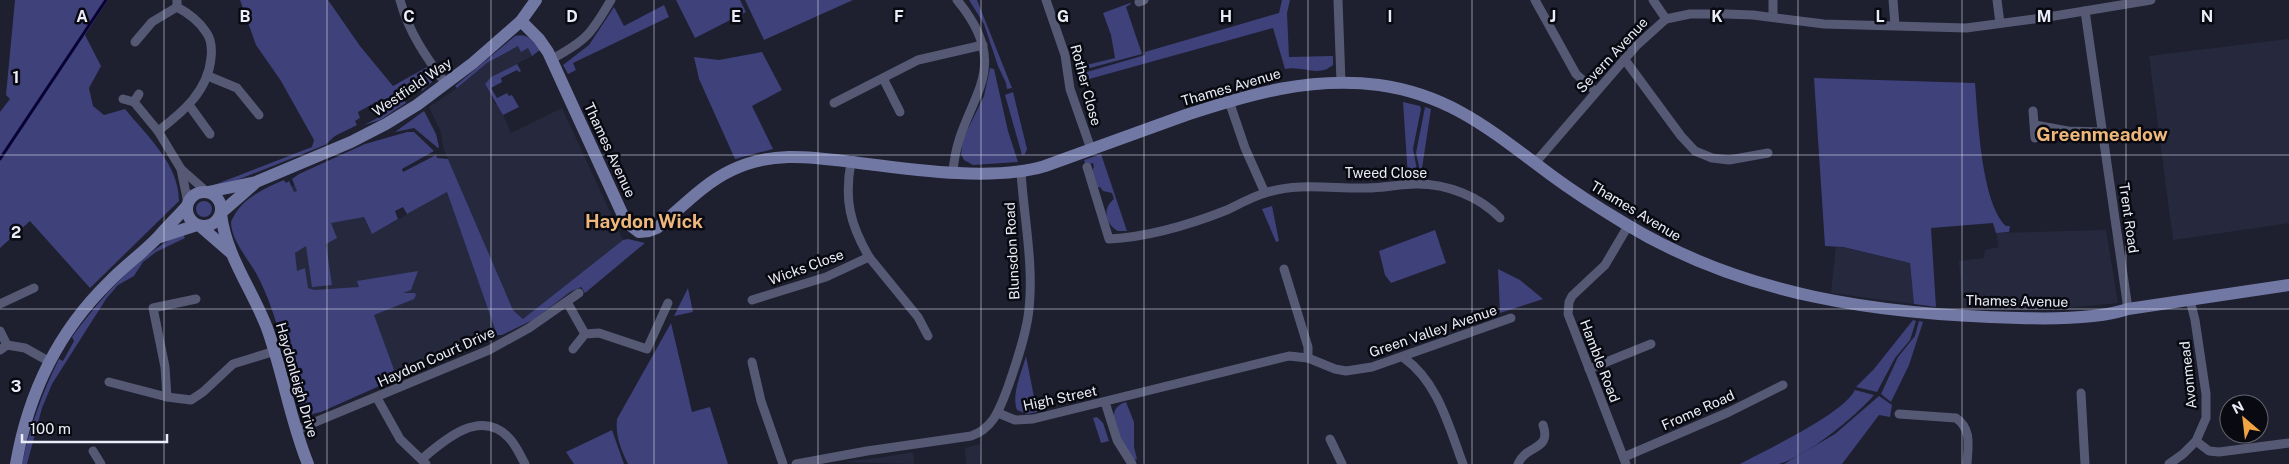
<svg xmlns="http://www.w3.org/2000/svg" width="2289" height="464" viewBox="0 0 2289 464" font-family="'Public Sans',sans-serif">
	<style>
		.built { fill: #26293e }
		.green { fill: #3e417a }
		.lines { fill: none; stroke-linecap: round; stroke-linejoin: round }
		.stream { stroke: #090033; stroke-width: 3 }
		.street { stroke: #555974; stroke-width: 9 }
		.secondary { stroke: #7278a4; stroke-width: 12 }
		.grid { fill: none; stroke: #eaecf7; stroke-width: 1; stroke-opacity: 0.55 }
		.labels { text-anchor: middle; stroke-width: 5; stroke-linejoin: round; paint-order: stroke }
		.street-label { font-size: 14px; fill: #eaecf7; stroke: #090a11 }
		.district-label { font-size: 19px; font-weight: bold; fill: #edb67a; stroke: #090a11 }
		.grid-label { font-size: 16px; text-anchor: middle; font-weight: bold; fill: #eaecf7; stroke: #090a11; stroke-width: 5; stroke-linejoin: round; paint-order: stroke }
	</style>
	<rect width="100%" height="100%" fill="#1e1f2f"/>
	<g class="built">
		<polygon points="2289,39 2289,223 2173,240 2149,56"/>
		<polygon points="518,46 528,48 532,56 491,77 485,84 495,104 498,103 511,133 562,108 623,240 523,319 513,310 443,147 441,132 429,107 457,88 487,63"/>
		<polygon points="338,164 372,234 447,192 497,335 321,412 305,268 296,272 262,201"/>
		<polygon points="2106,230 2118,303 2044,310 1963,310 1959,261 1984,258 1985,250 1999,247 1996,233"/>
		<polygon points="1836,246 1910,263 1914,304 1831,293"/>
		<polygon points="980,444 981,464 966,464 965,448"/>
		<polygon points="913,452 914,464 842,462 877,458"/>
	</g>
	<g class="green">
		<path d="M 15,0 L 108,0 L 85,35 L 101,66 L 89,88 L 93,106 L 104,115 L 125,109 C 147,136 179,164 179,201 L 90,288 L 30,221 L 0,248 L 0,112 L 10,99 L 6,95 Z"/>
		<polygon points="240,0 328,0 360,46 393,86 427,67 432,82 422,91 419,88 404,99 406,103 380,120 364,125 385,114 378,101 358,112 360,118 355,121 357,125 335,136 325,145 225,185 206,188 312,147 314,140 281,81 256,45"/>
		<polygon points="676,0 740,0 746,12 695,38"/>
		<polygon points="745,0 853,0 764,40"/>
		<polygon points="969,0 977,0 1012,88 1007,89 1006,83 998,66 984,24"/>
		<path d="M 1282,0 L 1290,0 L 1287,13 L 1289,57 L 1333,56 L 1333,65 C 1318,78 1302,65 1285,69 L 1273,28 L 1082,81 L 1080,74 L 1145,55 L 1145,52 L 1279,13 Z"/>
		<polygon points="1130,3 1131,4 1126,7 1142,54 1075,72 1074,68 1115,58 1111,35 1103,13"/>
		<polygon points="664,5 669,17 573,63 576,70 568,74 563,65 589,45 614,7 624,26"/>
		<path d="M 515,36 C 528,33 533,41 540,50 L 532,56 L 528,48 L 521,52 L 518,46 L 487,63 L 457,88 L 455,86 Z"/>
		<polygon points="762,52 782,90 752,106 773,149 735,159 699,79 694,57 719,60"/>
		<polygon points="517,64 521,71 519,72 517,70 501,78 502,82 491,88 497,98 507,93 509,96 512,95 519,107 503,115 485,84 491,77"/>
		<polygon points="990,68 994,69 1008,131 1018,162 973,165 964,160 961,154 963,139 984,96"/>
		<path d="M 1814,78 L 1975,83 C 1978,117 1981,203 2006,226 L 2010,226 L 2009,232 L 1996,233 L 1993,223 L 1931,228 L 1936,307 L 1914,304 L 1910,263 L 1843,247 L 1825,246 Z"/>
		<polygon points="1013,92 1027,149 1025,154 1022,155 1005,95"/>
		<polygon points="1403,102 1420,106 1421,109 1413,149 1418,175 1408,177"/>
		<polygon points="1425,107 1431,109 1421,175 1416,153"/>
		<polygon points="424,111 436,134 439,147 438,148 414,128 395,132"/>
		<path d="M 407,132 L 414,132 L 434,151 L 402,169 L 403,172 L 436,155 L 437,158 L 448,159 L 513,310 L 523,319 L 623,240 L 628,239 L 645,243 L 585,293 L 581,287 L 570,292 L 535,319 L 502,335 L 497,335 L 447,192 L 407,214 L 403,207 L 395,211 L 398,219 L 372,234 L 364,217 L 331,223 L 337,238 L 326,244 L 332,285 L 312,287 L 306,246 L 295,253 L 297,271 L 305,268 L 308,288 L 314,290 L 359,287 L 357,281 L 418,271 L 411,290 L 403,293 L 415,293 L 416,295 L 414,299 L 374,315 L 397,378 L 321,412 L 304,416 L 301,412 C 286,366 279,315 256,273 C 247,258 231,239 231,222 C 240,199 263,189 284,180 L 286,183 L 289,181 L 294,192 L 297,191 L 292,179 L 299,174 L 365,144 Z"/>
		<path d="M 1101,154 L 1127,231 L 1118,231 C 1105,224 1102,208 1114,199 L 1112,193 L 1103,191 L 1100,187 L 1096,188 L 1091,173 L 1094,167 L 1093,163 L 1086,165 L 1084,160 Z"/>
		<circle cx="204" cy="209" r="8"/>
		<polygon points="1272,206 1279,241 1276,242 1262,209"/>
		<polygon points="1435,230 1446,263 1391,283 1385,275 1379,251"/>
		<path d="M 182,232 L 185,238 L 156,252 L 143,262 L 134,276 L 118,285 L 106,299 L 52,384 L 42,408 L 27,464 L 22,464 C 30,427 42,393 59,359 L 63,361 L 74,341 L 72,337 C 102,296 136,258 182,232 Z"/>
		<polygon points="1498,269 1520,280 1543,299 1500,313"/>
		<polygon points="688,288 693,312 674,316"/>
		<polygon points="1913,320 1916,321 1910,340 1895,358 1877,392 1856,387 1874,369"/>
		<polygon points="1919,321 1923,322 1909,365 1891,402 1881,394 1898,357 1915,336"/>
		<path d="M 671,323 L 692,412 L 710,407 L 728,464 L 628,464 C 621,450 615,435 617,419 Z"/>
		<path d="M 1026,356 L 1037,412 L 1027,414 L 1017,410 C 1011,394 1022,372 1026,356 Z"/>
		<path d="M 1855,390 L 1874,395 C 1856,416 1806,457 1779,464 C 1768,464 1752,464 1740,464 C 1766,450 1843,414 1855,390 Z"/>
		<polygon points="1879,396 1892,405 1890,417 1879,415 1842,464 1784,464 1835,434"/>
		<path d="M 1126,402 L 1134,422 L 1134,447 L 1137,459 L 1134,460 C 1123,446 1099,410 1126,402 Z"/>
		<polygon points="1097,417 1103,423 1109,441 1101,443 1093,418"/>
		<polygon points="612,430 624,464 574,464 566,452"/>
	</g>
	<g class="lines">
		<polyline class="stream" points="0,159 106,0"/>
		<g class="street">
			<path d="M 400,0 C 409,33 426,57 446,84"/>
			<polyline points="1046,0 1065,55 1070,89 1091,149"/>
			<polyline points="1338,0 1341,82"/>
			<polyline points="1535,0 1576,74 1596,92"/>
			<polyline points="1653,0 1666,19"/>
			<polyline points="1773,0 1773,17"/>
			<polyline points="1893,0 1895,25"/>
			<polyline points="1997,0 2000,23"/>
			<polyline points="1139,2 1144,0"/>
			<polyline points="2085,11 2128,309"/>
			<polyline points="135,42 152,22 177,7"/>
			<path d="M 552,59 C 587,40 591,34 611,0"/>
			<polyline points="1625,60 1681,136 1695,151 1712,158 1729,160 1768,153"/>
			<polyline points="208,76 237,88 259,115"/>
			<polyline points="883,78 900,112"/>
			<polyline points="123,99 134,102 139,94"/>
			<polyline points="1229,101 1245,148 1265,193"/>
			<polyline points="134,102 158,131 181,169 188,203"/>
			<polyline points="834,103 918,60 983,45"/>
			<polyline points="189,105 210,134"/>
			<polyline points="2033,111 2035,138"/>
			<polyline points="2035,125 2068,131 2102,132"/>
			<path d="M 158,131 C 183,112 208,91 211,58 C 212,49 212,40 206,32 C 199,21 188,13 177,7 L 177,0"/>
			<polyline points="1535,163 1636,46 1666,19 1690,14 1726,14 1753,15 1824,24 1966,28 2042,18 2151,0"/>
			<path d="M 1087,167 L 1109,239 C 1150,237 1189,225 1227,210 C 1239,204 1252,197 1265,193 C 1299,182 1333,189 1367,188 C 1384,188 1400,184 1417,184 C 1447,184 1479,196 1500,218"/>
			<polyline points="181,169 207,192"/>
			<path d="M 953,172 C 958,99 1019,75 957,0"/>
			<polyline points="869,257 918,317 928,336"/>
			<polyline points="1284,269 1308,347 1308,358 1335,369 1346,371 1372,367 1511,318"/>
			<path d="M 752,300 L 826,277 L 869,257 C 850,224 844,200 851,162"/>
			<polyline points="567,302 585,334"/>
			<polyline points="0,304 34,288"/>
			<polyline points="0,331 7,345 0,350"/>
			<polyline points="7,345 25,348 50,362"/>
			<polyline points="573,349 585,334 599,333 647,349 668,303"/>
			<path d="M 1404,358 C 1438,382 1449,427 1463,464"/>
			<polyline points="752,362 761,401 783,464"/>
			<polyline points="1589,369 1651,344"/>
			<polyline points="109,382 167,397 191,400 203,392 233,364 275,351"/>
			<polyline points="2081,393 2085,464"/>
			<polyline points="167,397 165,367 153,308 196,299"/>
			<polyline points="377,398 400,439 426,464"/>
			<polyline points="1105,402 1117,440 1132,464"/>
			<polyline points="998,413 1015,420 1033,419 1289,356 1308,358"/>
			<path d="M 1899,414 L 1956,418 C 1972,429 1968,446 1967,464"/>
			<polyline points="296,430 489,350 529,328 579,293"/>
			<polyline points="1330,439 1342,464"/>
			<polyline points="2196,441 2209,451 2219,452 2289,443"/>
			<polyline points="93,451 101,464"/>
			<polyline points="1624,457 1729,412 1783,385"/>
			<path d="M 422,459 C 445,439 481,408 509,438 C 516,445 520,455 525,464"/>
			<path d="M 796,464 L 867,451 L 971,436 C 994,428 1000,408 1008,387 C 1016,364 1024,341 1028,317 C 1035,269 1024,220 1021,172"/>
			<path d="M 1518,464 C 1526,444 1552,451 1543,425"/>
			<polyline points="1626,464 1568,314 1569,302 1572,296 1605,265 1628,226"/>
			<polyline points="2169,464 2183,454 2196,441 2206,418 2206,394 2195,320 2190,300"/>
		</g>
		<g class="secondary">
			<path d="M 521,21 L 539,39 L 548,52 L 626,222 L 639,232 L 649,231 L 657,228 C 681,208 704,183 732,170 C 771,151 811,157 852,162 C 907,169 992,182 1045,166 C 1092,149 1139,132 1186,115 C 1250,94 1311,76 1379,85 C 1452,95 1494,133 1551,175 C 1574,192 1599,208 1624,223 C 1743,296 1881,315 2019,318 C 2051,319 2098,319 2128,309 L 2289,285"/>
			<circle cx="204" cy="209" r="17"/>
			<polyline points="208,192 256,182 351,142 386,124 417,105 473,63 521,21 536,0"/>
			<polyline points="222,212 254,184"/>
			<path d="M 221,214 C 226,256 252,289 267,328 C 283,372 290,420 308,464"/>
			<polyline points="200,226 230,252"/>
			<polyline points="160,237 197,225"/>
			<path d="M 16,464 C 28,395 58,332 108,283 C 124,266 143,253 159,236 C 168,226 178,216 187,206"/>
		</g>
	</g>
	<path class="grid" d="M 164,0 L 164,464M 327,0 L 327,464M 491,0 L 491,464M 654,0 L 654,464M 818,0 L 818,464M 981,0 L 981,464M 1144,0 L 1144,464M 1308,0 L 1308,464M 1472,0 L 1472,464M 1635,0 L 1635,464M 1798,0 L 1798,464M 1962,0 L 1962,464M 2126,0 L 2126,464M 0,155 L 2289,155M 0,309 L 2289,309"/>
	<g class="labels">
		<g class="street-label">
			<text transform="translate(1612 55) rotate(-47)" y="5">Severn Avenue</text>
			<text transform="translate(1086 85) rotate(75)" y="5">Rother Close</text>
			<text transform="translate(412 87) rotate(-34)" y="5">Westfield Way</text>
			<text transform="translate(1231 87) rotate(-16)" y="5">Thames Avenue</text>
			<text transform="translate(610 150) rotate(65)" y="5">Thames Avenue</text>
			<text x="1386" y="178">Tweed Close</text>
			<text transform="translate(1636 211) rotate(31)" y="5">Thames Avenue</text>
			<text transform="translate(2129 218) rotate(82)" y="5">Trent Road</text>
			<text transform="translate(1012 251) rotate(-93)" y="5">Blunsdon Road</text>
			<text transform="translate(806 267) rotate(-20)" y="5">Wicks Close</text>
			<text transform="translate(2017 301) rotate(1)" y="5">Thames Avenue</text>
			<text transform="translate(1433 331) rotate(-19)" y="5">Green Valley Avenue</text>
			<text transform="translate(436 357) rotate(-24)" y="5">Haydon Court Drive</text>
			<text transform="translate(1600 361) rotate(69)" y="5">Hamble Road</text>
			<text transform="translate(2188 375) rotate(-96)" y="5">Avonmead</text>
			<text transform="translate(297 380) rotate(74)" y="5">Haydonleigh Drive</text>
			<text transform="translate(1060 398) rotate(-12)" y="5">High Street</text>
			<text transform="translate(1698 410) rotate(-24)" y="5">Frome Road</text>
		</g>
		<g class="district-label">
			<text x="2102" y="141">Greenmeadow</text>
			<text x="644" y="228">Haydon Wick</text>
		</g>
	</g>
	<g class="grid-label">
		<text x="82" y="22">A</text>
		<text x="245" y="22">B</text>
		<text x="409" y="22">C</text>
		<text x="572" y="22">D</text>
		<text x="736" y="22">E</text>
		<text x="899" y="22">F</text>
		<text x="1063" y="22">G</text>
		<text x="1226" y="22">H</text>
		<text x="1390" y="22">I</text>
		<text x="1553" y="22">J</text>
		<text x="1717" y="22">K</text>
		<text x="1880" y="22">L</text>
		<text x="2044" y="22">M</text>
		<text x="2207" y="22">N</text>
		<text x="16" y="83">1</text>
		<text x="16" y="238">2</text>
		<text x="16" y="392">3</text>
	</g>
	<g transform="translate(2244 419) rotate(332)"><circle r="24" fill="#090a11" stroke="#63646d"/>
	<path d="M0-4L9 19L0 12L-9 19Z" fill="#f3a442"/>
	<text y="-8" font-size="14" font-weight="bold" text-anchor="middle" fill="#eaecf7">N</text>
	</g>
	<path d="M22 434v8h145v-8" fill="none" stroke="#eaecf7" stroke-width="2.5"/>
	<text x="30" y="434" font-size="15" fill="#eaecf7" stroke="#090a11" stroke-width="4" paint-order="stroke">100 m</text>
</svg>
